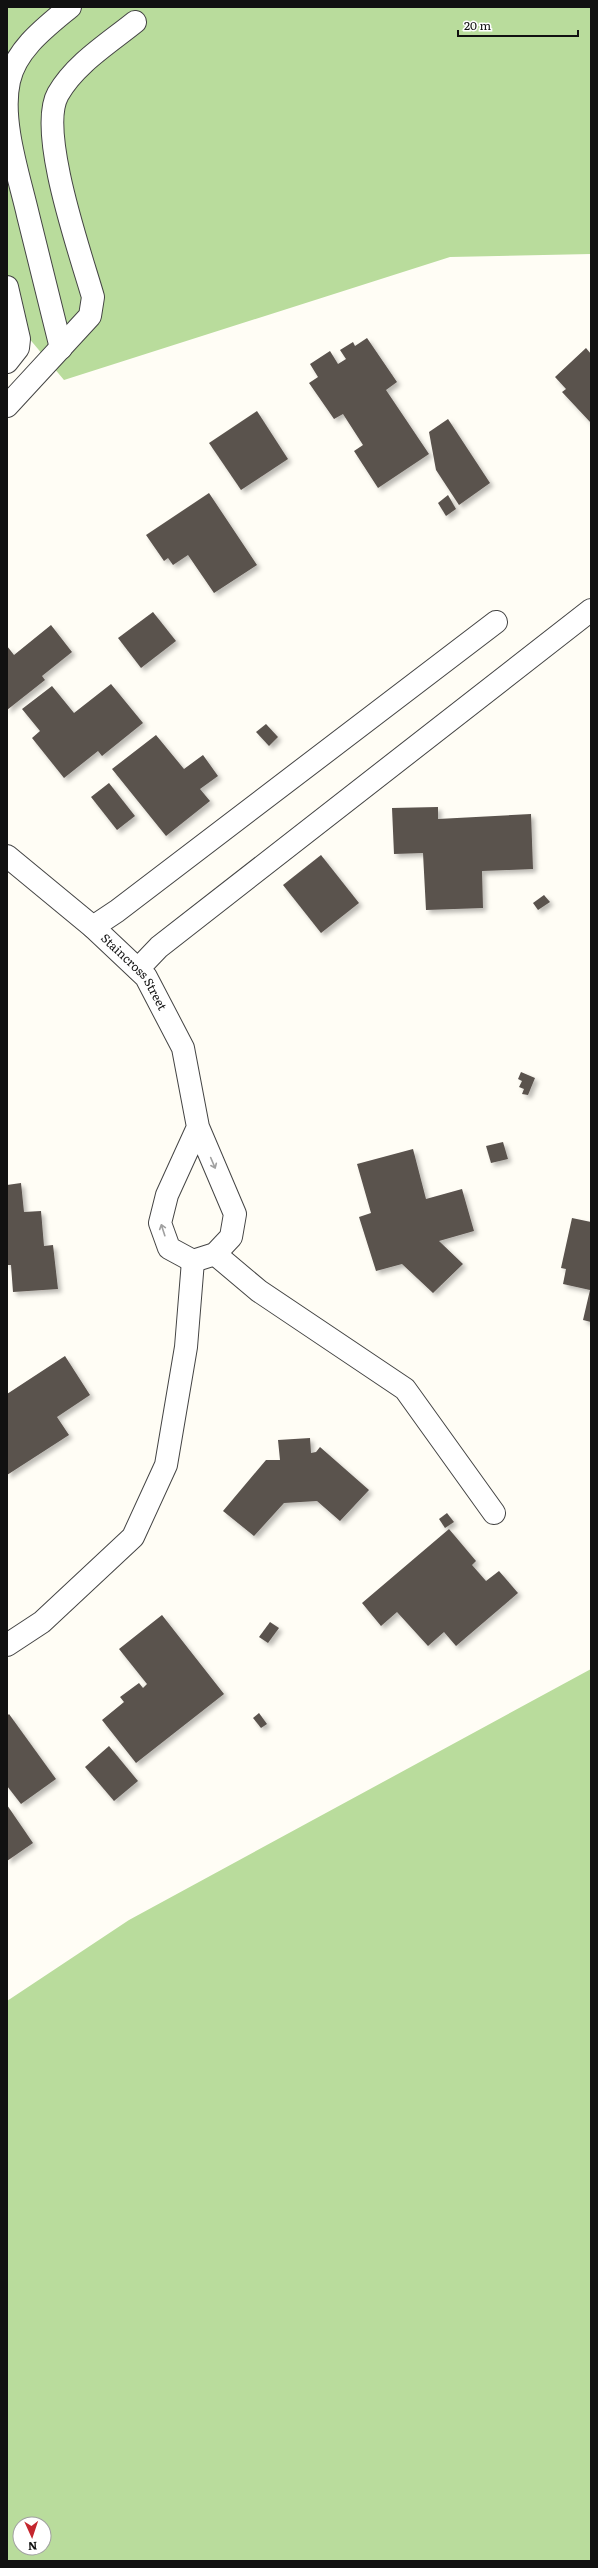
<svg xmlns="http://www.w3.org/2000/svg" width="598" height="2568" viewBox="0 0 598 2568" font-family="Literata,serif">
	<style>
		.forest { fill: #b9dc9c; fill-rule: evenodd }
		.building { fill: #5a524d; filter: url(#shadow) }
		.lines { fill: none; stroke-linecap: round; stroke-linejoin: round }
		.service-casing { stroke: #444; stroke-width: 24 }
		.minor-casing { stroke: #444; stroke-width: 24 }
		.service { stroke: #fff; stroke-width: 22 }
		.minor { stroke: #fff; stroke-width: 22 }
		.oneway { stroke: #a0a0a0 }
		.labels { text-anchor: middle; stroke-width: 4; stroke-linejoin: round; paint-order: stroke }
		.street-label { font-size: 12px; fill: #111; stroke: #fff }
	</style>
	<defs>
		<filter id="shadow"><feDropShadow dx="3.5" dy="3.5" stdDeviation="2" flood-color="#0004"/></filter>
	</defs>
	<rect width="100%" height="100%" fill="#fffdf5"/>
	<g class="forest">
		<polygon points="7,7 591,7 591,254 450,257 64,380 7,312"/>
		<path d="M 591,1669 L 591,2561 L 7,2561 L 7,2001 L 129,1920 ZM 20,2524 L 44,2524 L 44,2548 L 20,2548 Z"/>
	</g>
	<g class="building">
		<polygon points="367,338 397,382 386,390 429,454 378,488 354,451 363,445 343,414 334,419 309,383 318,377 310,364 330,351 338,364 346,359 340,350 353,342 355,346"/>
		<polygon points="586,348 591,354 591,423 562,392 566,389 555,377"/>
		<polygon points="257,411 288,459 241,490 209,443"/>
		<polygon points="448,419 490,483 459,505 436,470 429,432"/>
		<polygon points="209,493 257,565 214,593 188,555 173,565 168,558 164,561 146,535"/>
		<polygon points="448,495 456,509 446,516 438,503"/>
		<polygon points="153,612 176,641 141,668 118,638"/>
		<polygon points="51,625 72,652 42,676 45,680 7,710 7,646 14,655"/>
		<polygon points="111,684 143,723 102,756 98,751 64,778 32,738 40,731 22,709 52,686 74,713"/>
		<polygon points="266,724 278,737 269,746 256,732"/>
		<polygon points="156,735 184,769 203,755 218,776 200,789 210,801 166,836 112,769"/>
		<polygon points="109,783 135,816 117,830 91,797"/>
		<polygon points="438,807 438,819 531,814 533,869 482,871 483,908 426,910 423,853 394,854 392,808"/>
		<polygon points="321,855 359,903 321,933 283,885"/>
		<polygon points="544,895 550,902 538,910 533,903"/>
		<polygon points="521,1072 535,1078 528,1095 522,1094 524,1089 519,1087 522,1081 518,1079"/>
		<polygon points="503,1142 508,1159 491,1163 486,1146"/>
		<polygon points="413,1149 426,1199 462,1189 474,1231 439,1241 463,1264 433,1293 402,1264 376,1271 359,1217 371,1213 357,1164"/>
		<polygon points="21,1183 24,1212 41,1211 44,1246 53,1245 58,1289 13,1292 11,1265 7,1265 7,1185"/>
		<polygon points="572,1218 591,1222 591,1322 583,1320 590,1290 563,1284 566,1269 561,1268"/>
		<polygon points="65,1356 90,1395 57,1417 69,1435 7,1475 7,1394"/>
		<polygon points="310,1438 311,1453 316,1452 320,1447 369,1490 340,1521 317,1501 284,1503 254,1536 223,1511 266,1460 280,1460 278,1440"/>
		<polygon points="447,1513 454,1522 445,1528 439,1519"/>
		<polygon points="449,1529 476,1561 472,1565 486,1581 499,1571 518,1593 456,1646 444,1632 428,1646 397,1612 381,1626 362,1603"/>
		<polygon points="162,1615 224,1694 136,1763 102,1720 124,1702 120,1697 139,1683 143,1688 147,1684 119,1649"/>
		<polygon points="270,1622 279,1628 268,1643 259,1637"/>
		<polygon points="259,1713 267,1724 261,1728 253,1718"/>
		<polygon points="9,1714 56,1779 21,1804 7,1786 7,1716"/>
		<polygon points="109,1746 138,1781 114,1801 85,1767"/>
		<polygon points="7,1805 33,1843 7,1861"/>
	</g>
	<g class="lines">
		<defs>
			<g id="service">
				<polyline points="7,287 19,339 18,348 7,362"/>
				<path d="M 61,348 C 50,304 39,260 28,215 C 19,176 0,121 9,81 C 16,49 46,27 70,7"/>
				<path d="M 7,406 L 90,316 L 93,297 C 81,255 37,131 58,94 C 75,64 109,43 135,22"/>
				<polyline points="93,927 117,911 496,622"/>
				<polyline points="138,969 159,947 591,610"/>
				<polyline points="215,1254 259,1291 405,1389 494,1513"/>
				<polyline points="7,1645 42,1622 133,1537 166,1465 186,1347 193,1261"/>
			</g>
			<g id="minor">
				<path id="s1" d="M 7,856 L 93,927 L 146,977 L 183,1048 L 198,1127 L 235,1214 L 231,1237 L 215,1254 L 193,1261 L 169,1248 L 160,1223 L 167,1195 L 198,1127"/>
			</g>
		</defs>
		<use href="#service" class="service-casing"/>
		<use href="#minor" class="minor-casing"/>
		<use href="#service" class="service"/>
		<use href="#minor" class="minor"/>
	</g>
	<defs><path id="oneway-shaft" d="M-6 0H5M1.5-3L5.5 0L1.5 3" fill="none" stroke-width="1.6" stroke-linecap="round" stroke-linejoin="round"/></defs>
	<g class="oneway">
		<use href="#oneway-shaft" transform="translate(213 1163) rotate(67)"/>
		<use href="#oneway-shaft" transform="translate(163 1230) rotate(-108)"/>
	</g>
	<g class="labels">
		<g class="street-label">
			<text dy="4" stroke="none"><textPath href="#s1" startOffset="173">Staincross Street</textPath></text>
		</g>
	</g>
	<rect width="598" height="2568" fill="none" stroke="#111111" stroke-width="16"/>
	<g transform="translate(32 2536) rotate(177)"><circle r="19" fill="#ffffff" stroke="#a0a0a0"/>
	<path d="M0-3L7 15L0 10L-7 15Z" fill="#c4262e"/>
	<text y="-6" font-size="11" font-weight="bold" text-anchor="middle" fill="#111111">N</text>
	</g>
	<path d="M458 30v6h120v-6" fill="none" stroke="#111111" stroke-width="2"/>
	<text x="464" y="30" font-size="12" fill="#111111" stroke="#ffffff" stroke-width="3" paint-order="stroke">20 m</text>
</svg>
